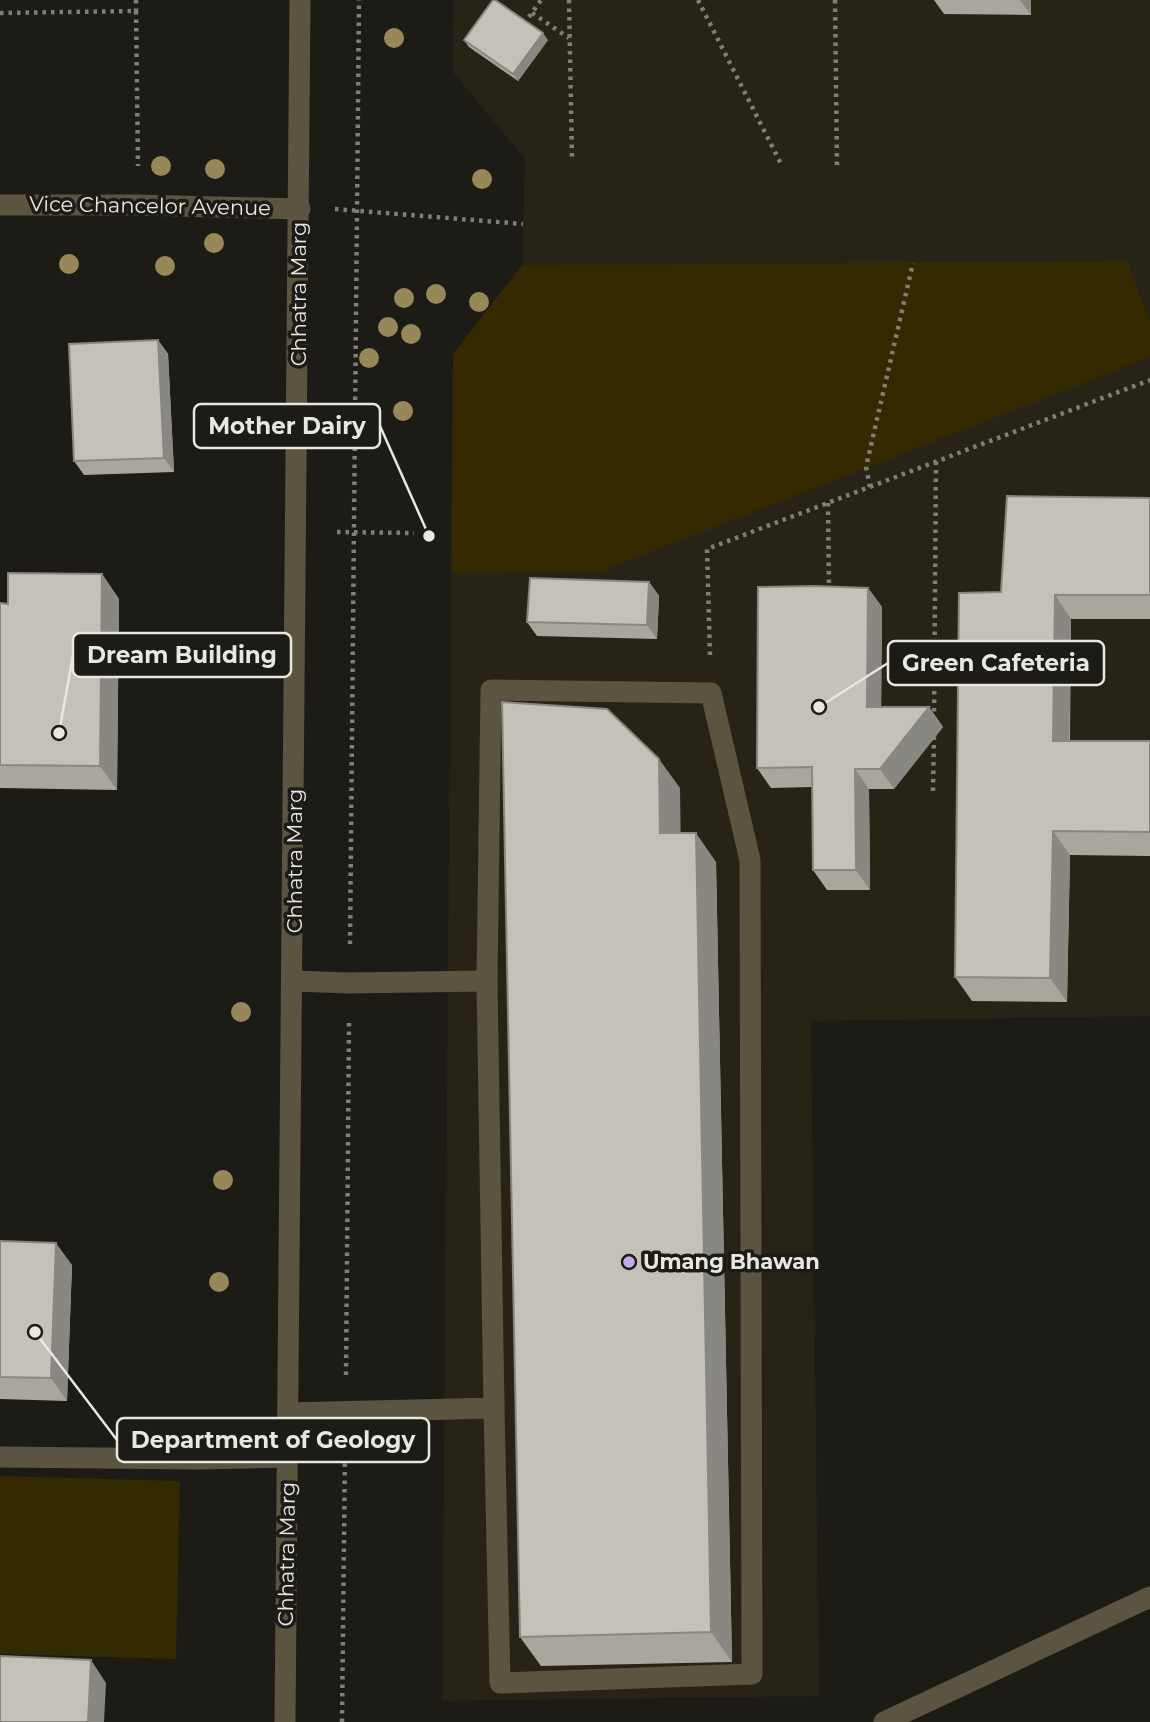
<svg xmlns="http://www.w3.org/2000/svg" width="1150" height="1722" viewBox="0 0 1150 1722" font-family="Montserrat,sans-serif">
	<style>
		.built { fill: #272317 }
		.green { fill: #352901 }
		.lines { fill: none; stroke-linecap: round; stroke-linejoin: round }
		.path { stroke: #807e79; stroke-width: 4.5; stroke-dasharray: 3.5 5; stroke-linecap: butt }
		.minor { stroke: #5b5440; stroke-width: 21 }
		.tree { fill: #978759 }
		.wall { fill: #a9a69e }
		.shaded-wall { fill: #898781 }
		.building { fill: #c4c1b8; stroke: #898781; stroke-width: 2 }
		.poi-dot { fill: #c4a7f1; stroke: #1d1b15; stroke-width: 2.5 }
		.labels { text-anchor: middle; stroke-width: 7; stroke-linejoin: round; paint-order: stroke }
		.street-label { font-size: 21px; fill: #e8e7e2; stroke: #1d1b15 }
		.poi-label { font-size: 21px; font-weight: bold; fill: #e8e7e2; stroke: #1d1b15; text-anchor: start }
		.leader { fill: none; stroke: #e8e7e2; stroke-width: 2.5 }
		.callout-dot { fill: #e8e7e2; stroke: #1d1b15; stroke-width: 2.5 }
		.callout { fill: #1d1b15; stroke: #e8e7e2; stroke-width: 2.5 }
		.callout-label { font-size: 23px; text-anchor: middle; font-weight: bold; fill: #e8e7e2 }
	</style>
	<rect width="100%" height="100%" fill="#1d1b15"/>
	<polygon class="built" points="454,0 1150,0 1150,1016 811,1021 819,1696 442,1701 453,354 522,265 525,159 453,72"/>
	<g class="green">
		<polygon points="1127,261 1150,321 1150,357 599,572 451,573 453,354 522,265"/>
		<polygon points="0,1476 180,1481 176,1659 0,1654"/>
	</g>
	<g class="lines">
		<g class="path">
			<polyline points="136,0 136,11"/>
			<polyline points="569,0 572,160"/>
			<polyline points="698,0 781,164"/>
			<polyline points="835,0 837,165"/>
			<polyline points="0,13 136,11 138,166"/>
			<polyline points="532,13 569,38"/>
			<polyline points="524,24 541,0"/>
			<polyline points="335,209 523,224"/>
			<polyline points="870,487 866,467 913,263"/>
			<polyline points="828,503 829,589"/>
			<polyline points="337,532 414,533"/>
			<polyline points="710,655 707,549 1150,380"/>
			<polyline points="934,720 936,461"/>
			<polyline points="933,791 934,735"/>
			<polyline points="350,944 359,0"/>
			<polyline points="346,1375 349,1023"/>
			<polyline points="342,1722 345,1450"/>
		</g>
		<g class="minor">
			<polyline points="0,205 138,205 300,209"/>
			<polyline points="487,981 491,690 711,693 750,860 752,1674 500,1683 494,1408"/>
			<polyline points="289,1413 494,1408 487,981 349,983 294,981"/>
			<polyline points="0,1457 200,1459 289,1457"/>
			<path d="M 285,1722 C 293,1148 300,574 300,0"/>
			<polyline points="884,1722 1150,1597"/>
		</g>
	</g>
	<g class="tree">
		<circle cx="394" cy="38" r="10"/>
		<circle cx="161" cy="166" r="10"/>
		<circle cx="215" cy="169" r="10"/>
		<circle cx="482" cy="179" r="10"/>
		<circle cx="214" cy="243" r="10"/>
		<circle cx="69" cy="264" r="10"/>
		<circle cx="165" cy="266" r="10"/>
		<circle cx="436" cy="294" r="10"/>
		<circle cx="404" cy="298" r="10"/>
		<circle cx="479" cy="302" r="10"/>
		<circle cx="388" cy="327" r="10"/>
		<circle cx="411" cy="334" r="10"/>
		<circle cx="369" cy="358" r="10"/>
		<circle cx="403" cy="411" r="10"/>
		<circle cx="241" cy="1012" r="10"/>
		<circle cx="223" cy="1180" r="10"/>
		<circle cx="219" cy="1282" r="10"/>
	</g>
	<g class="wall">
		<polygon points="934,0 1031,0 1031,15 944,14"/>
		<polygon points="464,40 548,40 518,81 469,47"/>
		<polygon points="158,340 168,354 174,472 84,475 74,461"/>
		<polygon points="1150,498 1150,619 1071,619 1070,741 1150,741 1150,856 1070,855 1067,1002 972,1001 955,977 1001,592"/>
		<polygon points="102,574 119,599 117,790 0,788 0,603 8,604"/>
		<polygon points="649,582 659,596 657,639 537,636 527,622"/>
		<polygon points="868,588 882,607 881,707 929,707 943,727 894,789 869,789 870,890 827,890 813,870 812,787 771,788 757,768"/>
		<polygon points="680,788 680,833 716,862 732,1662 541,1666 520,1637"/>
		<polygon points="0,1241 72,1265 67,1401 0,1399"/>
	</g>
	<g class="shaded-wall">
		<polygon points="1020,0 1031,0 1031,15"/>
		<polygon points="543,33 548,40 518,81 513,74"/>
		<polygon points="158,340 168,354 174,472 164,458"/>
		<polygon points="102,574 119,599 117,790 100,766"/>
		<polygon points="649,582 659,596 657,639 647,625"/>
		<polygon points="868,588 882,607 881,727 867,707"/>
		<polygon points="1055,595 1071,619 1069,765 1053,741"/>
		<polygon points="929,707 943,727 894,789 880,769"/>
		<polygon points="659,759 680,788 681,863 660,833"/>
		<polygon points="855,769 869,789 870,890 856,870"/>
		<polygon points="1053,831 1070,855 1067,1002 1050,978"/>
		<polygon points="696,833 716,862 732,1662 711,1632"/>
		<polygon points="56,1243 72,1265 67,1401 51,1378"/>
		<polygon points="91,1660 106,1683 104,1722 88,1722"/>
	</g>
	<g class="building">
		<polygon points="493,0 495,0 543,33 513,74 464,40"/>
		<polygon points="158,340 164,458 74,461 69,344"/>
		<polygon points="1007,496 1150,498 1150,595 1055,595 1053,741 1150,741 1150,832 1053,831 1050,978 955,977 959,593 1001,592"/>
		<polygon points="8,573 102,574 100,766 0,765 0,603 8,604"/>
		<polygon points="530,578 649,582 647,625 527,622"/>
		<polygon points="815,586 868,588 867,707 929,707 880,769 855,769 856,870 813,870 812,767 757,768 758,587"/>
		<polygon points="502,702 607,709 659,759 660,833 696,833 711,1632 520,1637"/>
		<polygon points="0,1241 56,1243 51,1378 0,1377"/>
		<polygon points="0,1656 91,1660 88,1722 0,1722"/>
	</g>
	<circle class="poi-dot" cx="629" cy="1262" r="7"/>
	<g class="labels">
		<g class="street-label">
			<text transform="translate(150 206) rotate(1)" y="7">Vice Chancelor Avenue</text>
			<text transform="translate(299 294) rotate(-90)" y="7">Chhatra Marg</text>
			<text transform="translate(295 861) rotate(-90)" y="7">Chhatra Marg</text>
			<text transform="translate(287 1554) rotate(-89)" y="7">Chhatra Marg</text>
		</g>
		<g class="poi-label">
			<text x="643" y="1269">Umang Bhawan</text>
		</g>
	</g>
	<path class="leader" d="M429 536L380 426M59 733L73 655M819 707L888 663M35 1332L117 1440"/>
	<g class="callout-dot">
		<circle cx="429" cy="536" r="7"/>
		<circle cx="59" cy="733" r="7"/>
		<circle cx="819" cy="707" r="7"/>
		<circle cx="35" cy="1332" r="7"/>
	</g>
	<g class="callout">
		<rect x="194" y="404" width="186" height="44" rx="7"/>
		<rect x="73" y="633" width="218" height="44" rx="7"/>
		<rect x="888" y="641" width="216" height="44" rx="7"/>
		<rect x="117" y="1418" width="312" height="44" rx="7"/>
	</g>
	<g class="callout-label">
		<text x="287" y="434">Mother Dairy</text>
		<text x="182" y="663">Dream Building</text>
		<text x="996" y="671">Green Cafeteria</text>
		<text x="273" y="1448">Department of Geology</text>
	</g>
</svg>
